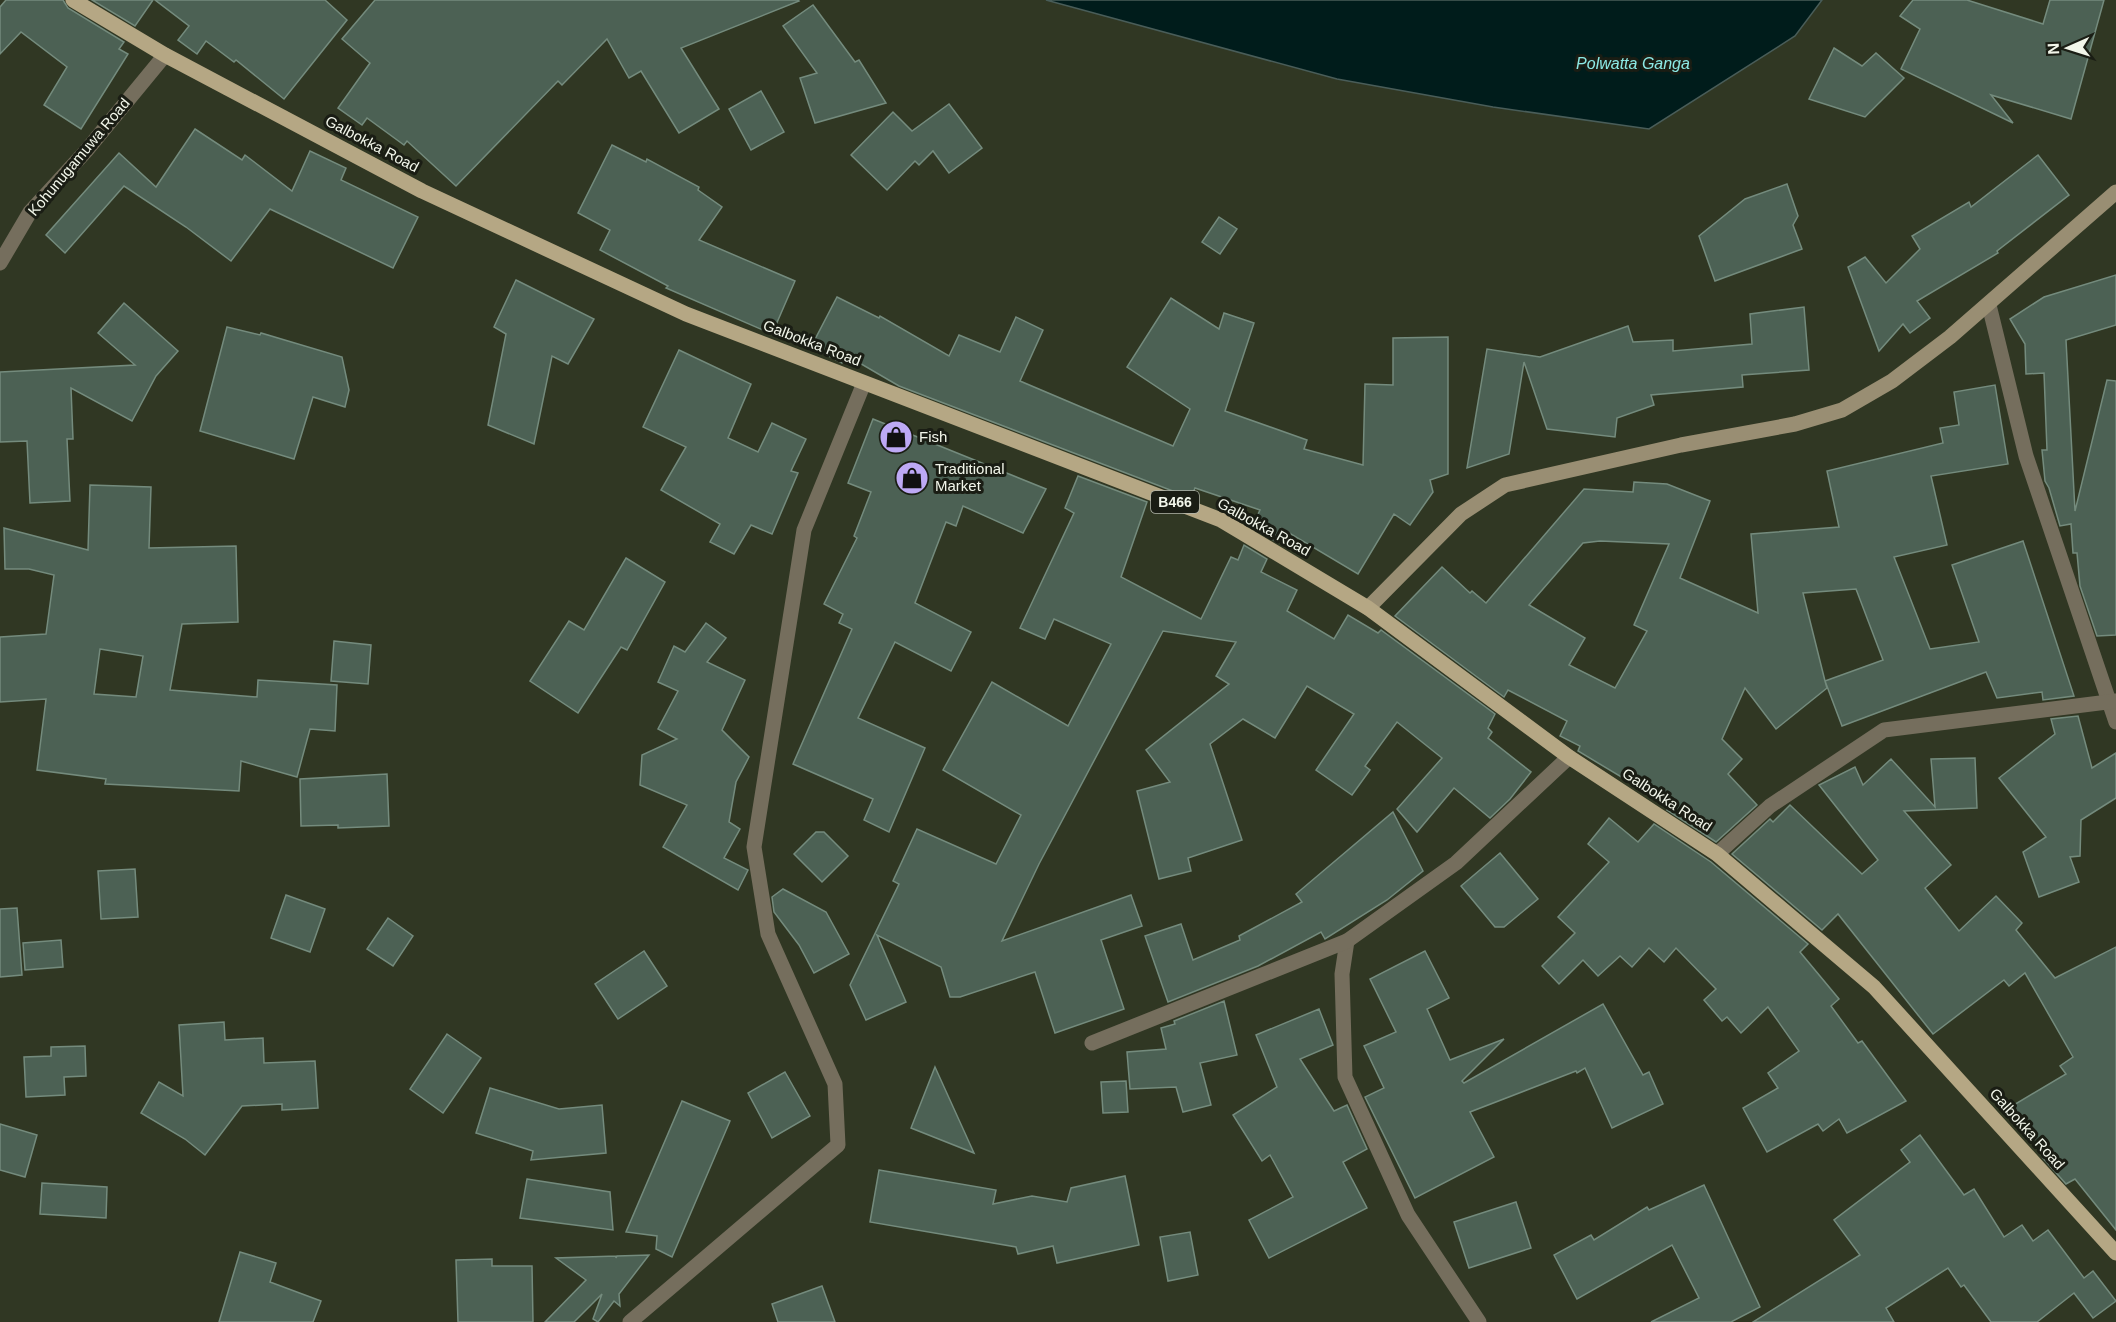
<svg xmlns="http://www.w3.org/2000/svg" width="2116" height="1322" viewBox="0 0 2116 1322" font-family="Arial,sans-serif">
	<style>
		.water { fill: #001c1b; stroke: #495d59; stroke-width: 1.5 }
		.building { fill: #4c6154; stroke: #748b7d; stroke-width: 1.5; fill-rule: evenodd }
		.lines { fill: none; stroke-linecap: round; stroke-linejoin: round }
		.street { stroke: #756e5d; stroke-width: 15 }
		.secondary { stroke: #998e73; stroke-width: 15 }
		.primary { stroke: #b5a784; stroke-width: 15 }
		.labels { text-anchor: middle; stroke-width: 6; stroke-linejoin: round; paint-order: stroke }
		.shield { fill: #1a1d14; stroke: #b1b5aa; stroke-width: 1.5 }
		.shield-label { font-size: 14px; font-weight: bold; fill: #f2f6ea }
		.street-label { font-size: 15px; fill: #f2f6ea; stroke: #1a1d14 }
		.poi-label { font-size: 15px; fill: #f2f6ea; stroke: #1a1d14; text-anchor: start }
		.water-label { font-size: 16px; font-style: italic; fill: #8ce9e5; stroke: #1a1d14 }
	</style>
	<rect width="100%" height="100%" fill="#303723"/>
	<polygon class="water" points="1046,0 1822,0 1795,36 1649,129 1493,107 1337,79"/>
	<g class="building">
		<polygon points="6,0 63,0 68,8 124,42 119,49 128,54 81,129 44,105 67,67 21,32 0,54 0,7"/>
		<polygon points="92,0 153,0 135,26"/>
		<polygon points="155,0 325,0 347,20 284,99 236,60 234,62 206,41 197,54 178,40 189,26"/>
		<polygon points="375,0 798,0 799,1 681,48 719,109 679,133 641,71 629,78 607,39 562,85 558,81 456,186 407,141 404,145 367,118 362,125 338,108 370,63 342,39"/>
		<polygon points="1913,0 1967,0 2043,24 2050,0 2104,0 2071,119 1991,95 2013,123 1901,69 1920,29 1900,16"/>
		<polygon points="813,5 855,62 859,60 886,103 815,123 800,78 817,73 783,26"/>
		<polygon points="1834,48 1862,66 1876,53 1904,78 1865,117 1809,99"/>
		<polygon points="761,91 784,132 751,150 729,109"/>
		<polygon points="949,104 982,148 949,173 933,151 919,165 915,161 887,190 851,155 893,112 912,131"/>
		<polygon points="195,129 242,160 245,155 292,191 310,151 346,168 341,180 418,217 393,268 270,209 231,261 186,227 124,186 65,253 46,235 119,153 156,187"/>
		<polygon points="612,145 646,162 647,159 699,187 698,190 722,207 699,240 795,281 772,334 666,288 668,286 600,250 610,230 578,213"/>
		<polygon points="2038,155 2069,195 1997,251 1998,253 1917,301 1930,318 1910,333 1903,324 1879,351 1848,267 1865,257 1886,283 1920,249 1912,236 1969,202 1971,207"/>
		<polygon points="1787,184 1798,216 1793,225 1802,249 1715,281 1699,236 1745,199"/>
		<polygon points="1219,217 1237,229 1220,254 1202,242"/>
		<polygon points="2116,275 2116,325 2066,340 2075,511 2107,380 2116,381 2116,635 2097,636 2080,586 2077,553 2073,553 2071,524 2060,526 2049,488 2045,481 2042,450 2047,450 2044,373 2026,374 2025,344 2010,319 2044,297"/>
		<polygon points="516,280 594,319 568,364 552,356 534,444 488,425 506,334 494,327"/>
		<polygon points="837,297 879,318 880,316 949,356 959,335 1000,352 1016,317 1043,330 1020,381 1173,446 1190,409 1127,367 1171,298 1219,329 1224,313 1254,323 1225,411 1307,440 1304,449 1363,465 1365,384 1393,385 1393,338 1448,337 1448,474 1430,480 1433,492 1410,525 1394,514 1358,574 1281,528 1275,541 1252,527 1260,510 1195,488 1191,498 899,386 846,355 842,363 811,347"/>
		<polygon points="124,303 178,351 156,376 132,421 71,388 73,439 67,439 70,501 30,503 27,441 0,442 0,372 135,365 98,333"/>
		<polygon points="1804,307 1809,370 1742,375 1743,387 1651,395 1654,405 1617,418 1615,437 1547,429 1524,362 1509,454 1467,468 1487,349 1540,357 1628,326 1633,342 1673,340 1673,351 1752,344 1750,314"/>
		<polygon points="227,327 260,335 261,333 342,357 349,390 345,407 313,397 294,459 200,431"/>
		<polygon points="679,350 751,384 728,438 758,452 772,423 806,439 791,471 798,473 772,534 751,525 734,554 710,542 720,524 661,490 686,447 643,427"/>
		<path d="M 1995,385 L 2008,464 L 1931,476 L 1947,545 L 1894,557 L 1930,649 L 1979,642 L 1952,565 L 2023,541 L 2074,696 L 2043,700 L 2042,692 L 1997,698 L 1986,672 L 1842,726 L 1825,681 L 1827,688 L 1776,729 L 1745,688 L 1722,739 L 1742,759 L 1728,774 L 1757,805 L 1716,842 L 1667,810 L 1670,806 L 1578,751 L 1580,746 L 1560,736 L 1567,721 L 1508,690 L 1504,697 L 1395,616 L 1442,567 L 1470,593 L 1472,591 L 1486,603 L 1584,489 L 1633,492 L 1634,482 L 1667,484 L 1710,501 L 1680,578 L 1758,613 L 1751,534 L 1839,527 L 1827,471 L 1943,443 L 1940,428 L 1959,425 L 1954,392 ZM 1600,541 L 1669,544 L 1634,625 L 1647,631 L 1615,688 L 1569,665 L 1585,638 L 1529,605 L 1583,543 ZM 1856,589 L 1883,660 L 1825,681 L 1803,593 Z"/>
		<polygon points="873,419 1046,489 1023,533 963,506 956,526 946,522 915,603 971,632 951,671 895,642 858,718 925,748 889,832 864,820 873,799 793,764 852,629 839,623 843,614 824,604 857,538 854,536 871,492 848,483"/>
		<polygon points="1078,476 1147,502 1121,577 1201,619 1231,557 1238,560 1244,545 1267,559 1261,572 1297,590 1287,611 1334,639 1348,615 1378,633 1381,630 1495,714 1488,728 1492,732 1488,738 1531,772 1510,799 1490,818 1454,788 1417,832 1397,809 1442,758 1397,722 1365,766 1370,770 1352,795 1316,770 1354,714 1307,686 1275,738 1243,719 1210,744 1242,840 1188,858 1191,871 1159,879 1137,791 1170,782 1146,750 1229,684 1216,676 1236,642 1163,631 1039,864 1002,941 1131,895 1142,926 1101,940 1124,1009 1055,1033 1035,972 960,997 950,997 941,967 877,935 906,1002 866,1020 850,985 899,884 893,881 917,829 996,864 1021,815 943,770 992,682 1068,726 1111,644 1054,619 1045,639 1020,628 1074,513 1065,508"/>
		<path d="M 90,485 L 151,487 L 149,548 L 236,546 L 238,622 L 182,624 L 170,690 L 257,697 L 258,680 L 337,685 L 335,731 L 310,729 L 297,777 L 241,761 L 239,791 L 105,784 L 106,779 L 37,770 L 46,699 L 0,702 L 0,637 L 46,634 L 54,575 L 29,569 L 5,569 L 4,528 L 88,550 ZM 100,649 L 143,656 L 136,697 L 94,694 Z"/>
		<polygon points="626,558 665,582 627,650 621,647 578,713 530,681 569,621 584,630"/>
		<polygon points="706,623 726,638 707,662 745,680 722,730 749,757 736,782 729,822 740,829 724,858 748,870 738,890 663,847 687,805 640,785 642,755 677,739 658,729 678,691 658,682 674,646 685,652"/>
		<polygon points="334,641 371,645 368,684 331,681"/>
		<polygon points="2078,716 2092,768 2116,753 2116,798 2081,820 2080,856 2070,857 2079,882 2039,897 2023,852 2046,837 1999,778 2055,734 2051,719"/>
		<polygon points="1975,758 1977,808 1904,811 1951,865 1925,888 1959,931 1996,896 2022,923 2016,930 2055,978 2116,947 2116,1230 2075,1179 2066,1184 2043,1158 2012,1106 2066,1074 2060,1066 2073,1057 2025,973 2009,986 2004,980 1933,1034 1838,914 1822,930 1732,854 1770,819 1773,822 1790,805 1862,874 1878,860 1819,785 1855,767 1863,785 1891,759 1935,807 1931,759"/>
		<polygon points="387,774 389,826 338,828 338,825 301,826 300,779"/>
		<polygon points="1393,812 1423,871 1387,900 1325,939 1321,932 1258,966 1168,1002 1145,936 1181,924 1193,960 1240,940 1239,936 1302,902 1296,894"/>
		<polygon points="1609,818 1638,842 1654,824 1711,862 1808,944 1800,952 1839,999 1831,1006 1858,1043 1862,1041 1906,1101 1847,1133 1839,1119 1823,1131 1818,1124 1767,1152 1743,1108 1778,1088 1768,1073 1799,1051 1768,1007 1741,1033 1727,1017 1722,1021 1704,1000 1716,989 1676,948 1664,962 1649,948 1632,967 1620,956 1598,976 1583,960 1559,984 1542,966 1575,933 1558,917 1609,862 1588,844"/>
		<polygon points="816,832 824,832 848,856 822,882 794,854"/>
		<polygon points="1500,853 1538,899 1504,927 1495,927 1461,886"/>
		<polygon points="135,869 138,917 101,919 98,871"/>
		<polygon points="783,889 826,912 849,954 814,973 799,945 774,912 772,897"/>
		<polygon points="286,895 325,909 310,952 271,938"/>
		<polygon points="17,908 22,975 0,977 0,909"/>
		<polygon points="388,918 413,936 393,966 367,949"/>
		<polygon points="61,940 63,967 25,970 23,943"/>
		<polygon points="644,951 667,986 618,1019 595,984"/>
		<polygon points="1425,951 1449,998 1427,1009 1450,1060 1504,1039 1462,1081 1464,1083 1603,1004 1643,1075 1649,1072 1663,1104 1612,1128 1585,1068 1577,1073 1576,1071 1470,1112 1494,1157 1415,1198 1365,1097 1384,1088 1364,1046 1396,1032 1370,979"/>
		<polygon points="1224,1001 1237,1055 1200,1063 1211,1105 1183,1112 1176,1087 1130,1089 1127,1052 1166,1049 1161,1028 1175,1024 1174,1021"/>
		<polygon points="1319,1009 1333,1045 1300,1059 1334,1111 1347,1105 1367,1149 1343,1162 1367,1208 1269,1258 1249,1220 1293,1197 1270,1155 1262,1161 1233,1115 1277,1087 1256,1035"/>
		<polygon points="224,1022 225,1040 263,1038 264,1063 315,1061 318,1108 282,1110 282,1104 242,1106 205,1155 185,1139 141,1113 159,1082 183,1096 179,1025"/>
		<polygon points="447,1034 481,1058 443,1113 410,1089"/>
		<polygon points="85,1046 86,1076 64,1077 65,1095 26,1097 24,1057 51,1056 51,1047"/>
		<polygon points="935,1067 974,1153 911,1128"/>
		<polygon points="785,1072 810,1116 772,1138 748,1093"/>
		<polygon points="1126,1081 1128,1112 1103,1113 1101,1082"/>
		<polygon points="490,1088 559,1109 602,1105 606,1153 531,1160 533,1151 476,1133"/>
		<polygon points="682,1101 730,1121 672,1257 656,1249 657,1236 626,1232"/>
		<polygon points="0,1124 37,1135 25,1177 0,1170"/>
		<polygon points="1920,1135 1964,1195 1974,1189 2004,1237 2022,1225 2033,1241 2048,1230 2084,1278 2093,1271 2116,1301 2093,1318 2074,1293 2037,1322 1991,1322 1964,1285 1961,1287 1948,1268 1886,1308 1894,1322 1753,1322 1860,1255 1834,1220 1910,1162 1901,1150"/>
		<polygon points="879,1170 996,1190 993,1204 1032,1196 1067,1202 1071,1188 1125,1176 1139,1245 1057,1263 1053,1246 1018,1254 1016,1247 870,1222"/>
		<polygon points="527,1179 610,1192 613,1230 520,1218"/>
		<polygon points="42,1183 107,1187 106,1218 40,1214"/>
		<polygon points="1704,1185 1760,1307 1731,1322 1651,1322 1699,1298 1672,1245 1577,1299 1554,1255 1591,1235 1594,1240 1647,1207 1649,1210"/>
		<polygon points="1516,1202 1531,1248 1469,1268 1454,1222"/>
		<polygon points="1190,1232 1198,1275 1168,1281 1160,1237"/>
		<polygon points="240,1252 276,1263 270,1282 321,1301 313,1322 219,1322"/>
		<polygon points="649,1255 619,1294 620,1306 614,1301 598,1322 593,1319 602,1294 574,1322 545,1322 586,1280 556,1258 616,1256 616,1258 617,1256"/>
		<polygon points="492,1259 492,1266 532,1266 533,1322 458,1322 456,1260"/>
		<polygon points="822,1286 835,1322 778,1322 772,1304"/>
	</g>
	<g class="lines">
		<g class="street">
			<polyline points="0,263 30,212 86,151 165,55"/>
			<polyline points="1989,305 2026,456 2116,722"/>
			<polyline points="1717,854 1770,806 1884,730 2116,701"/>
			<polyline points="1347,941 1342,974 1345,1077 1408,1215 1479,1322"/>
			<polyline points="1092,1043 1347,941 1456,863 1569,757"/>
			<polyline points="630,1322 838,1145 835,1084 768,934 754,847 804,530 864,383"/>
		</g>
		<polyline class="secondary" points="1368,608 1461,514 1505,485 1681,445 1795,424 1842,410 1892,381 1950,337 2116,192"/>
		<polyline class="primary" points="73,0 165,55 422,191 686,314 1221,520 1368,608 1569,757 1717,854 1874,987 2116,1253"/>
	</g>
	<defs>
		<symbol id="shop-disc" viewBox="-11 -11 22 22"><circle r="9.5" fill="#bda9f5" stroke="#1a1d14"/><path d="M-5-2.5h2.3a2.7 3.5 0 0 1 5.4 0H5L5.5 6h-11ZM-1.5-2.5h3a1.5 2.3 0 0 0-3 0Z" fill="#111"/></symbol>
	</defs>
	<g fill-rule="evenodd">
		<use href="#shop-disc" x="877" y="418" width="38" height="38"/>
		<use href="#shop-disc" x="893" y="459" width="38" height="38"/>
	</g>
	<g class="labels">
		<rect class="shield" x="1151" y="491" width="48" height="22" rx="4.5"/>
		<g class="shield-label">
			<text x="1175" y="507">B466</text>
		</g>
		<g class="street-label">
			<text transform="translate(372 144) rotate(28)" y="5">Galbokka Road</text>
			<text transform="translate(79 157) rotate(-50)" y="5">Kohunugamuwa Road</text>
			<text transform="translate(812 343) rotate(21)" y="5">Galbokka Road</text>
			<text transform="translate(1264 527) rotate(29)" y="5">Galbokka Road</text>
			<text transform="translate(1667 800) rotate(33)" y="5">Galbokka Road</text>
			<text transform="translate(2027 1129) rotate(48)" y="5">Galbokka Road</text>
		</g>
		<g class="poi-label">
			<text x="919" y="442">Fish</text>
			<text x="935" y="474">Traditional<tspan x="935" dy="17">Market</tspan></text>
		</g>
		<g class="water-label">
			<text x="1633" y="69">Polwatta Ganga</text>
		</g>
	</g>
	<g transform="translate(2068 48) rotate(267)" stroke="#1a1d14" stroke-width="4.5" paint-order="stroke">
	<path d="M0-4.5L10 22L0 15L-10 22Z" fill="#f2f6ea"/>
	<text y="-9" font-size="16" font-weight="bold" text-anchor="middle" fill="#f2f6ea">N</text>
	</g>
</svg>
